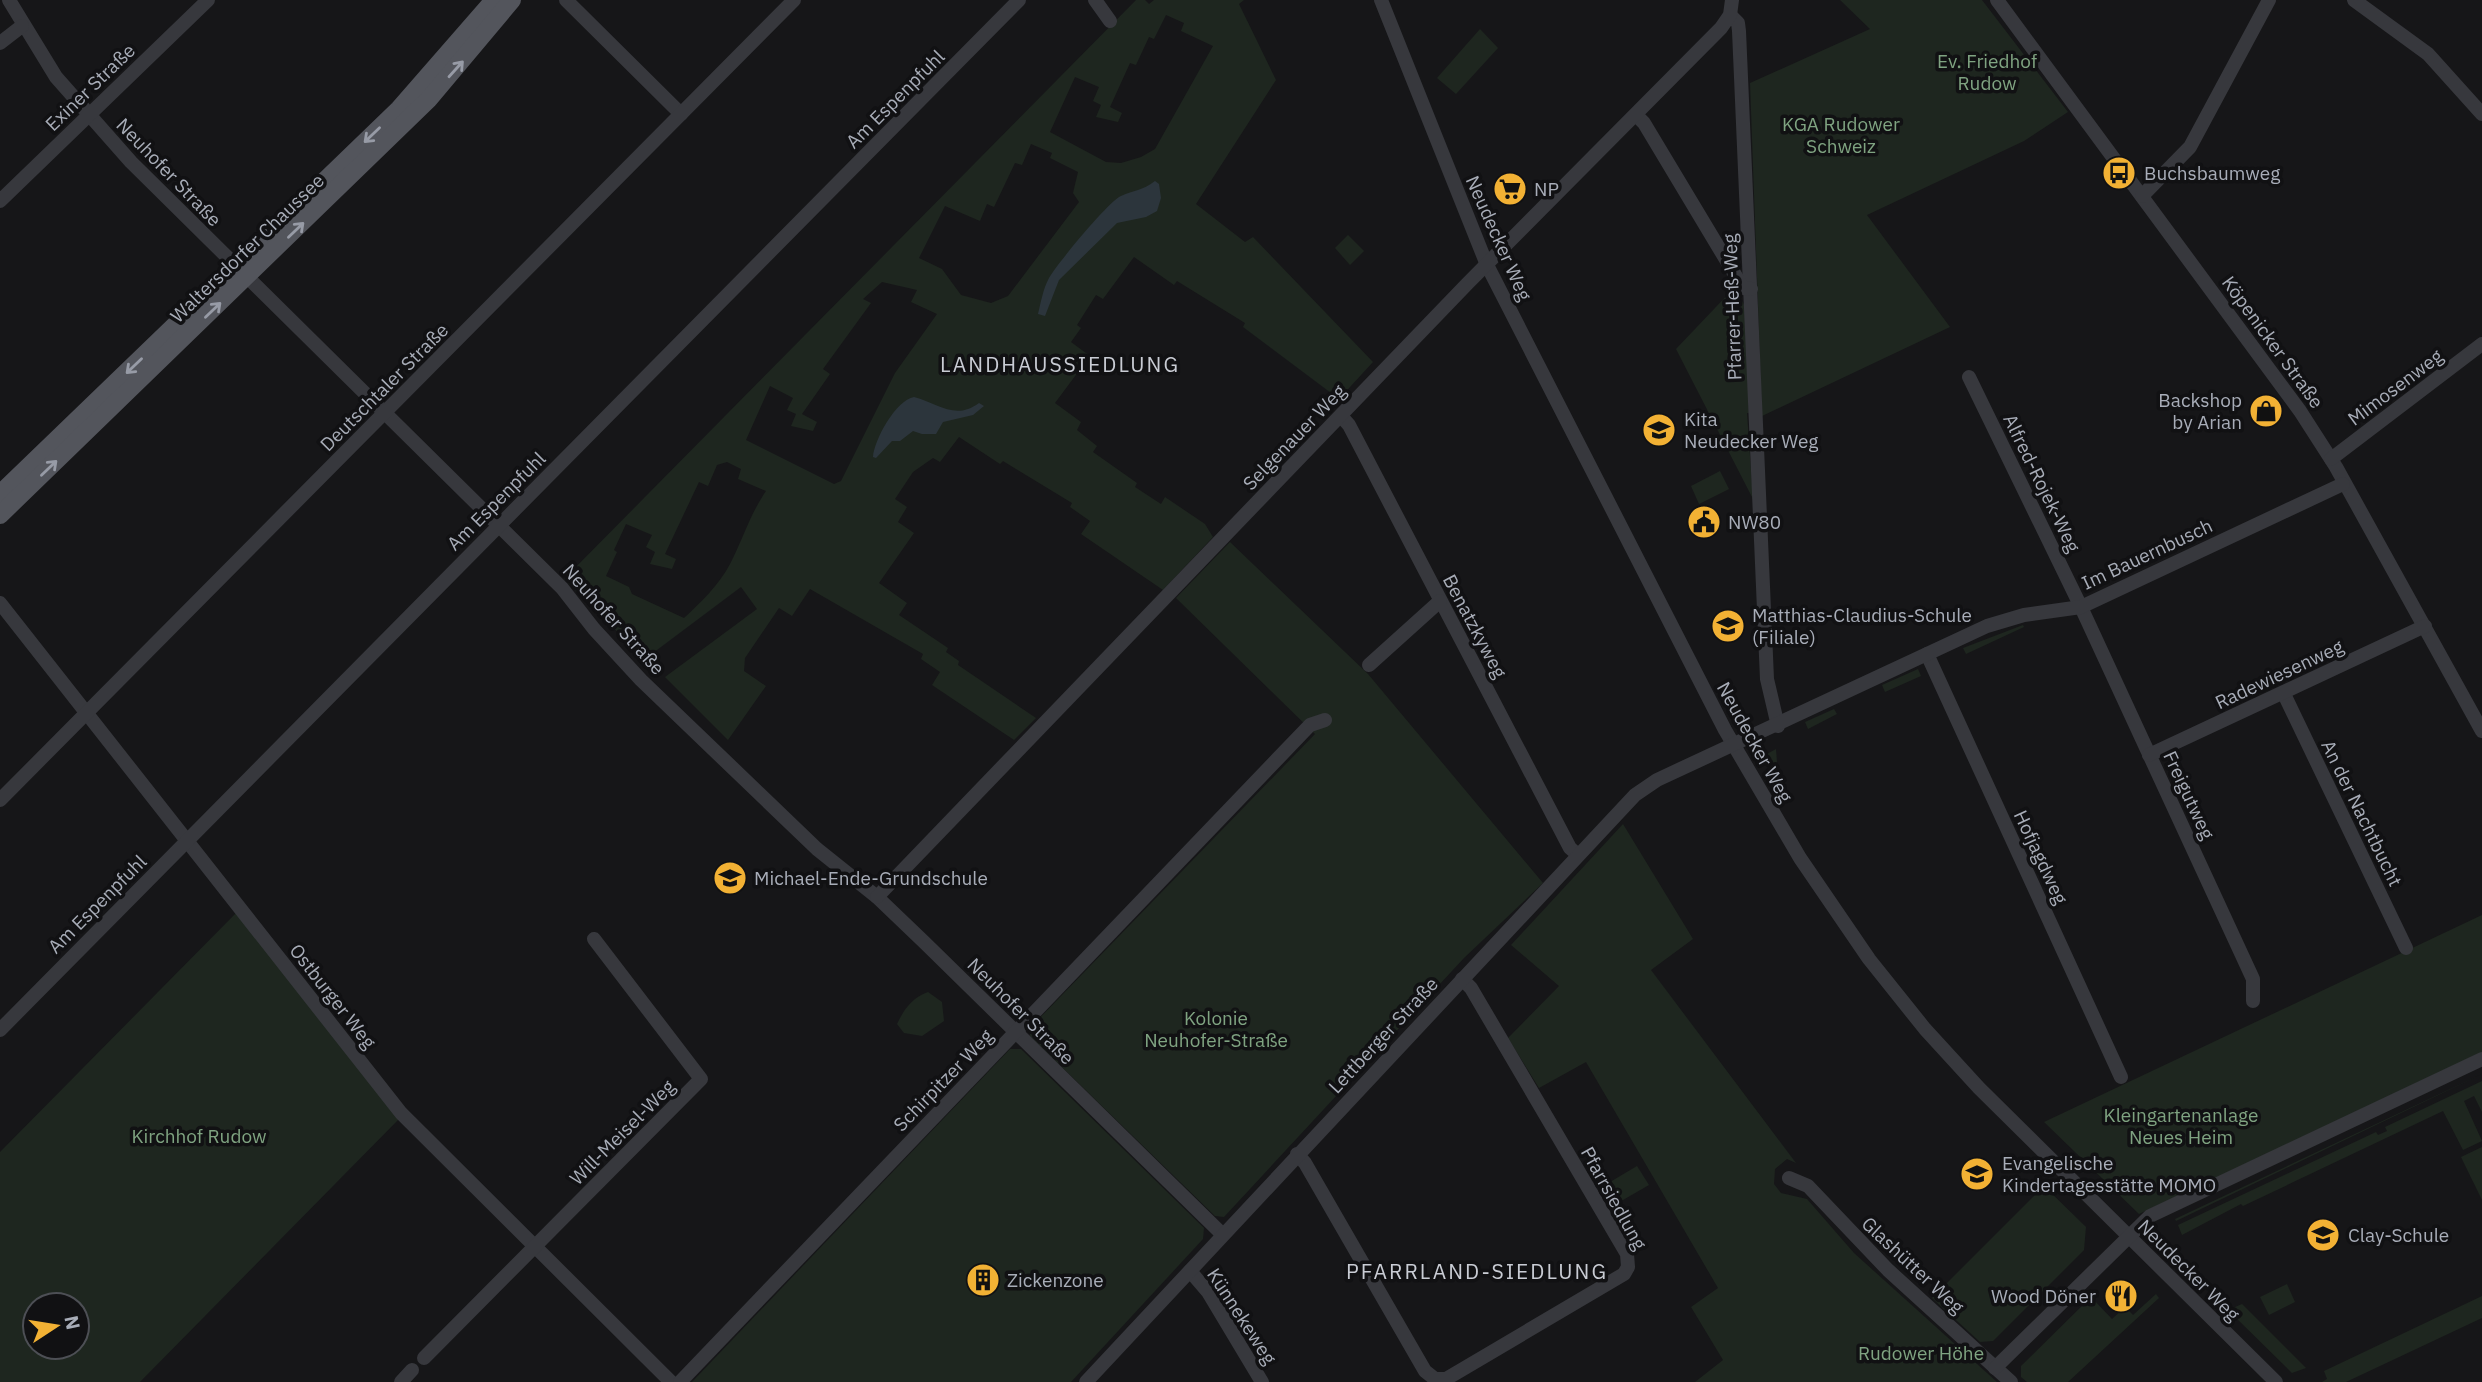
<svg xmlns="http://www.w3.org/2000/svg" width="2482" height="1382" viewBox="0 0 2482 1382" font-family="'IBM Plex Sans',sans-serif">
	<style>
		.green { fill: #1e261f; fill-rule: evenodd }
		.water { fill: #2c353c }
		.lines { fill: none; stroke-linecap: round; stroke-linejoin: round }
		.minor { stroke: #37383d; stroke-width: 14 }
		.major { stroke: #53555c; stroke-width: 18 }
		.oneway { stroke: #979ba6 }
		.labels { text-anchor: middle; stroke-width: 7; stroke-linejoin: round; paint-order: stroke }
		.park-label { font-size: 19px; fill: #7fa381; stroke: #111113 }
		.street-label { font-size: 19px; fill: #a8adb8; stroke: #111113 }
		.poi-label { font-size: 19px; fill: #a8adb8; stroke: #111113; text-anchor: start }
		.neighbourhood-label { font-size: 21px; letter-spacing: 2px; fill: #c9ccd4; stroke: #111113 }
	</style>
	<rect width="100%" height="100%" fill="#161618"/>
	<g class="green">
		<path d="M 1136,0 L 1145,0 L 1149,4 L 1154,0 L 1244,0 L 1239,4 L 1276,80 L 1196,204 L 1245,242 L 1253,237 L 1373,362 L 1339,399 L 1243,327 L 1245,323 L 1177,281 L 1174,285 L 1134,257 L 1103,299 L 1096,295 L 1077,325 L 1081,328 L 1071,342 L 1090,356 L 1055,403 L 1081,422 L 1077,430 L 1097,446 L 1093,452 L 1137,483 L 1135,487 L 1161,504 L 1165,497 L 1205,524 L 1213,537 L 1163,590 L 1081,534 L 1090,521 L 1070,507 L 1072,503 L 1003,461 L 1000,464 L 959,437 L 940,462 L 933,458 L 913,472 L 895,499 L 907,507 L 898,522 L 914,533 L 879,583 L 907,603 L 899,615 L 948,648 L 946,652 L 959,661 L 958,665 L 1036,718 L 1014,740 L 932,685 L 940,672 L 921,659 L 923,654 L 810,589 L 792,616 L 779,608 L 745,658 L 744,671 L 766,686 L 728,740 L 665,677 L 757,609 L 741,587 L 645,659 L 564,579 ZM 1166,15 L 1184,23 L 1181,31 L 1213,46 L 1155,149 L 1141,157 L 1121,163 L 1106,162 L 1050,132 L 1075,77 L 1099,87 L 1093,101 L 1101,105 L 1096,117 L 1118,122 L 1122,113 L 1110,107 L 1130,63 L 1136,65 L 1149,37 L 1154,39 ZM 1031,144 L 1052,153 L 1050,158 L 1078,172 L 1073,193 L 1079,202 L 1008,296 L 991,303 L 961,295 L 942,269 L 919,258 L 945,206 L 980,221 L 987,204 L 994,207 L 1015,163 L 1022,165 ZM 882,282 L 917,290 L 911,302 L 937,314 L 895,373 L 841,481 L 834,484 L 746,440 L 770,386 L 793,398 L 787,410 L 796,414 L 791,426 L 813,431 L 817,422 L 802,414 L 830,374 L 823,369 L 871,303 L 863,299 ZM 727,462 L 741,469 L 738,479 L 766,491 C 750,514 743,539 730,564 C 719,585 701,602 684,618 L 632,594 L 629,587 L 606,576 L 617,552 L 614,550 L 626,524 L 652,535 L 646,547 L 655,552 L 650,564 L 672,569 L 676,559 L 665,554 L 699,482 L 708,486 L 717,465 Z"/>
		<polygon points="1840,0 1982,0 2068,112 2024,141 1867,215 1950,327 1762,416 1750,83 1870,29"/>
		<polygon points="1480,29 1498,48 1456,94 1437,78"/>
		<polygon points="1348,235 1364,251 1350,265 1335,248"/>
		<polygon points="1734,288 1745,306 1749,413 1747,413 1753,499 1676,349"/>
		<polygon points="1720,471 1729,489 1699,504 1691,486"/>
		<polygon points="1230,542 1368,674 1543,883 1464,958 1224,1217 1215,1216 1030,1036 1030,1028 1315,734 1176,598"/>
		<polygon points="2023,625 2024,627 1966,654 1963,648"/>
		<polygon points="1918,669 1921,676 1885,692 1882,685"/>
		<polygon points="1834,709 1837,714 1808,729 1805,722"/>
		<polygon points="1776,749 1778,775 1777,777 1765,755"/>
		<polygon points="1623,824 1693,939 1651,970 1796,1163 1787,1159 1775,1169 1774,1184 1781,1193 1807,1199 1854,1253 1997,1382 1695,1382 1723,1360 1691,1307 1718,1288 1586,1062 1539,1088 1508,1038 1559,986 1511,945"/>
		<path d="M 237,912 L 400,1118 L 140,1382 L 0,1382 L 0,1152 ZM 35,1305 L 77,1305 L 77,1347 L 35,1347 Z"/>
		<polygon points="2482,915 2482,1052 2139,1214 2044,1122"/>
		<path d="M 928,992 L 942,1002 L 944,1021 L 922,1036 L 904,1033 L 897,1024 C 904,1009 912,998 928,992 Z"/>
		<polygon points="1010,1049 1021,1049 1204,1228 1203,1239 1071,1382 692,1382"/>
		<polygon points="2482,1074 2176,1221 2175,1219"/>
		<polygon points="2482,1081 2482,1112 2474,1096 2464,1101 2482,1141 2463,1150 2443,1111 2243,1206 2241,1204 2182,1235 2178,1225 2376,1132 2378,1135 2387,1131 2385,1127"/>
		<polygon points="2482,1147 2482,1200 2461,1157"/>
		<polygon points="1637,1166 1649,1185 1616,1204 1605,1185"/>
		<polygon points="2044,1186 2086,1227 2084,1250 1993,1341 1980,1342 1932,1298"/>
		<polygon points="2287,1284 2295,1302 2269,1315 2260,1297"/>
		<polygon points="2156,1294 2159,1298 2068,1382 2027,1382 2021,1377 2021,1366 2091,1297 2112,1319 2125,1307 2133,1315"/>
		<polygon points="2482,1296 2482,1318 2346,1382 2322,1382 2327,1379 2324,1371"/>
		<polygon points="2242,1304 2306,1368 2292,1373 2228,1310"/>
	</g>
	<g class="water">
		<path d="M 1155,181 L 1159,184 L 1161,198 L 1157,211 L 1146,217 L 1117,223 L 1059,280 L 1045,316 L 1038,314 C 1041,302 1043,289 1049,278 C 1057,264 1108,202 1121,196 C 1134,190 1142,191 1155,181 Z"/>
		<path d="M 914,397 C 938,403 955,421 979,403 L 984,406 L 973,415 L 943,422 L 936,434 L 922,434 L 913,431 L 900,441 L 892,441 L 876,458 L 873,457 C 874,440 896,400 914,397 Z"/>
	</g>
	<g class="lines">
		<g class="minor">
			<polyline points="9,0 56,77 131,162 562,588 594,629 641,680 817,849 877,897 924,942 1222,1234"/>
			<polyline points="566,0 681,114"/>
			<polyline points="1095,0 1110,21"/>
			<polyline points="1381,0 1487,265 1725,730 1800,858 1869,959 1925,1029 1979,1088 2276,1382"/>
			<polyline points="1997,0 2300,411 2336,467 2482,731"/>
			<polyline points="2354,0 2428,54 2482,114"/>
			<polyline points="1730,15 1738,23 1739,31 1767,679 1778,726"/>
			<polyline points="0,43 22,26"/>
			<polyline points="1636,115 1644,123 1743,288 1751,289"/>
			<polyline points="2142,196 2190,147 2269,0"/>
			<polyline points="0,201 208,0"/>
			<polyline points="1969,377 2081,607 2253,979 2253,1001"/>
			<polyline points="1341,416 1349,425 1570,848 1577,854"/>
			<polyline points="2331,459 2482,344"/>
			<polyline points="0,603 401,1113 671,1382"/>
			<polyline points="1927,654 2121,1077"/>
			<polyline points="1369,665 1440,601"/>
			<polyline points="2284,694 2406,948"/>
			<polyline points="2149,755 2425,626"/>
			<polyline points="0,800 794,0"/>
			<polyline points="877,897 1467,284 1721,28 1730,15 1732,0"/>
			<polyline points="0,1030 1019,0"/>
			<polyline points="1297,1154 1305,1163 1425,1371 1435,1379 1446,1379 1624,1274 1628,1267 1627,1254 1471,988 1462,979"/>
			<polyline points="1789,1178 1808,1186 1888,1270 2011,1382"/>
			<polyline points="1190,1271 1208,1292 1262,1382"/>
			<polyline points="424,1358 701,1079 594,939"/>
			<polyline points="1995,1368 2150,1216 2482,1059"/>
			<polyline points="401,1382 412,1370"/>
			<polyline points="680,1382 1310,725 1325,720"/>
			<polyline points="1086,1382 1635,795 1657,780 1987,626 2024,615 2081,607 2343,484"/>
		</g>
		<g class="major">
			<polyline points="0,494 399,109 494,0"/>
			<polyline points="0,515 429,99 512,0"/>
		</g>
	</g>
	<defs><path id="oneway-shaft" d="M-6 0H5M1.5-3L5.5 0L1.5 3" fill="none" stroke-width="1.6" stroke-linecap="round" stroke-linejoin="round" transform="scale(1.75)"/></defs>
	<g class="oneway">
		<use href="#oneway-shaft" transform="translate(456 69) rotate(-48)"/>
		<use href="#oneway-shaft" transform="translate(372 135) rotate(136)"/>
		<use href="#oneway-shaft" transform="translate(296 230) rotate(-44)"/>
		<use href="#oneway-shaft" transform="translate(213 310) rotate(-44)"/>
		<use href="#oneway-shaft" transform="translate(134 366) rotate(136)"/>
		<use href="#oneway-shaft" transform="translate(49 468) rotate(-44)"/>
	</g>
	<defs>
		<symbol id="bus-disc" viewBox="-11 -11 22 22"><circle r="9.5" fill="#f2b134" stroke="#111113"/><path d="M-5-6H5V4H4V6H2V4H-2V6H-4V4H-5ZM-3.5-4V0h7V-4ZM-3.5 1.2v1.5H-2V1.2ZM2 1.2v1.5H3.5V1.2Z" fill="#111"/></symbol>
		<symbol id="supermarket-disc" viewBox="-11 -11 22 22"><circle r="9.5" fill="#f2b134" stroke="#111113"/><path d="M-6-5.5h2.5l.6 2H6L4.5 2H-2.5L-4.4-4H-6ZM-1.5 3.2a1.3 1.3 0 1 0 .1 0ZM3 3.2a1.3 1.3 0 1 0 .1 0Z" fill="#111"/></symbol>
		<symbol id="shop-disc" viewBox="-11 -11 22 22"><circle r="9.5" fill="#f2b134" stroke="#111113"/><path d="M-5-2.5h2.3a2.7 3.5 0 0 1 5.4 0H5L5.5 6h-11ZM-1.5-2.5h3a1.5 2.3 0 0 0-3 0Z" fill="#111"/></symbol>
		<symbol id="school-disc" viewBox="-11 -11 22 22"><circle r="9.5" fill="#f2b134" stroke="#111113"/><path d="M0-5L7-2L0 1L-7-2ZM-4 1L0 2.5L4 1V4Q0 6-4 4Z" fill="#111"/></symbol>
		<symbol id="civic-disc" viewBox="-11 -11 22 22"><circle r="9.5" fill="#f2b134" stroke="#111113"/><path d="M-.6-6.5H3V-4.5H.6V-3L4-1V1h2V6H-6V1h2V-1L-.6-3ZM-1.2 2.5V6h2.4V2.5Z" fill="#111"/></symbol>
		<symbol id="building-disc" viewBox="-11 -11 22 22"><circle r="9.5" fill="#f2b134" stroke="#111113"/><path d="M-4-6H4V6H1V3H-1V6H-4ZM-2.5-4.3h1.7v1.8h-1.7ZM.8-4.3h1.7v1.8H.8ZM-2.5-1h1.7V.8h-1.7ZM.8-1h1.7V.8H.8Z" fill="#111"/></symbol>
		<symbol id="restaurant-disc" viewBox="-11 -11 22 22"><circle r="9.5" fill="#f2b134" stroke="#111113"/><path d="M-5-6h1v4h1v-4h1v4h1v-4h1v5L-1.5 .5V6h-2V.5L-5-1ZM5-6V6H3V1.5H1.5Q1.5-4 5-6Z" fill="#111"/></symbol>
	</defs>
	<g fill-rule="evenodd">
		<use href="#bus-disc" x="2100" y="154" width="38" height="38"/>
		<use href="#supermarket-disc" x="1491" y="170" width="38" height="38"/>
		<use href="#shop-disc" x="2247" y="392" width="38" height="38"/>
		<use href="#school-disc" x="1640" y="411" width="38" height="38"/>
		<use href="#civic-disc" x="1685" y="503" width="38" height="38"/>
		<use href="#school-disc" x="1709" y="607" width="38" height="38"/>
		<use href="#school-disc" x="711" y="859" width="38" height="38"/>
		<use href="#school-disc" x="1958" y="1155" width="38" height="38"/>
		<use href="#school-disc" x="2304" y="1216" width="38" height="38"/>
		<use href="#building-disc" x="964" y="1261" width="38" height="38"/>
		<use href="#restaurant-disc" x="2102" y="1277" width="38" height="38"/>
	</g>
	<g class="labels">
		<g class="park-label">
			<text x="1987" y="68">Ev. Friedhof<tspan x="1987" dy="22">Rudow</tspan></text>
			<text x="1841" y="131">KGA Rudower<tspan x="1841" dy="22">Schweiz</tspan></text>
			<text x="1216" y="1025">Kolonie<tspan x="1216" dy="22">Neuhofer-Straße</tspan></text>
			<text x="2181" y="1122">Kleingartenanlage<tspan x="2181" dy="22">Neues Heim</tspan></text>
			<text x="199" y="1143">Kirchhof Rudow</text>
			<text x="1921" y="1360">Rudower Höhe</text>
		</g>
		<g class="street-label">
			<text transform="translate(90 87) rotate(-44)" y="7">Exiner Straße</text>
			<text transform="translate(895 99) rotate(-45)" y="7">Am Espenpfuhl</text>
			<text transform="translate(169 172) rotate(46)" y="7">Neuhofer Straße</text>
			<text transform="translate(1499 238) rotate(66)" y="7">Neudecker Weg</text>
			<text transform="translate(247 248) rotate(-44)" y="7">Waltersdorfer Chaussee</text>
			<text transform="translate(1732 307) rotate(-92)" y="7">Pfarrer-Heß-Weg</text>
			<text transform="translate(2273 342) rotate(54)" y="7">Köpenicker Straße</text>
			<text transform="translate(384 387) rotate(-45)" y="7">Deutschtaler Straße</text>
			<text transform="translate(2395 387) rotate(-37)" y="7">Mimosenweg</text>
			<text transform="translate(1294 437) rotate(-46)" y="7">Selgenauer Weg</text>
			<text transform="translate(2042 483) rotate(64)" y="7">Alfred-Rojek-Weg</text>
			<text transform="translate(496 501) rotate(-45)" y="7">Am Espenpfuhl</text>
			<text transform="translate(2147 554) rotate(-25)" y="7">Im Bauernbusch</text>
			<text transform="translate(614 619) rotate(48)" y="7">Neuhofer Straße</text>
			<text transform="translate(1475 626) rotate(62)" y="7">Benatzkyweg</text>
			<text transform="translate(2279 674) rotate(-25)" y="7">Radewiesenweg</text>
			<text transform="translate(1755 742) rotate(61)" y="7">Neudecker Weg</text>
			<text transform="translate(2189 795) rotate(65)" y="7">Freigutweg</text>
			<text transform="translate(2362 813) rotate(64)" y="7">An der Nachtbucht</text>
			<text transform="translate(2041 857) rotate(65)" y="7">Hofjagdweg</text>
			<text transform="translate(97 904) rotate(-45)" y="7">Am Espenpfuhl</text>
			<text transform="translate(333 996) rotate(52)" y="7">Ostburger Weg</text>
			<text transform="translate(1021 1011) rotate(45)" y="7">Neuhofer Straße</text>
			<text transform="translate(1383 1035) rotate(-47)" y="7">Lettberger Straße</text>
			<text transform="translate(943 1080) rotate(-46)" y="7">Schirpitzer Weg</text>
			<text transform="translate(622 1132) rotate(-45)" y="7">Will-Meisel-Weg</text>
			<text transform="translate(1614 1198) rotate(61)" y="7">Pfarrsiedlung</text>
			<text transform="translate(1913 1265) rotate(43)" y="7">Glashütter Weg</text>
			<text transform="translate(2189 1270) rotate(45)" y="7">Neudecker Weg</text>
			<text transform="translate(1242 1316) rotate(57)" y="7">Künnekeweg</text>
		</g>
		<g class="poi-label">
			<text x="2144" y="180">Buchsbaumweg</text>
			<text x="1534" y="196">NP</text>
			<text x="2242" y="407" text-anchor="end">Backshop<tspan x="2242" dy="22">by Arian</tspan></text>
			<text x="1684" y="426">Kita<tspan x="1684" dy="22">Neudecker Weg</tspan></text>
			<text x="1728" y="529">NW80</text>
			<text x="1752" y="622">Matthias-Claudius-Schule<tspan x="1752" dy="22">(Filiale)</tspan></text>
			<text x="754" y="885">Michael-Ende-Grundschule</text>
			<text x="2002" y="1170">Evangelische<tspan x="2002" dy="22">Kindertagesstätte MOMO</tspan></text>
			<text x="2348" y="1242">Clay-Schule</text>
			<text x="1007" y="1287">Zickenzone</text>
			<text x="2096" y="1303" text-anchor="end">Wood Döner</text>
		</g>
		<g class="neighbourhood-label">
			<text x="1060" y="372">LANDHAUSSIEDLUNG</text>
			<text x="1477" y="1279">PFARRLAND-SIEDLUNG</text>
		</g>
	</g>
	<g transform="translate(56 1326) rotate(78)"><circle r="33" fill="#111113" stroke="#4d4f55" stroke-width="2"/>
	<path d="M0-5L12 26L0 18L-12 26Z" fill="#f2b134"/>
	<text y="-10" font-size="19" font-weight="bold" text-anchor="middle" fill="#a8adb8">N</text>
	</g>
</svg>
